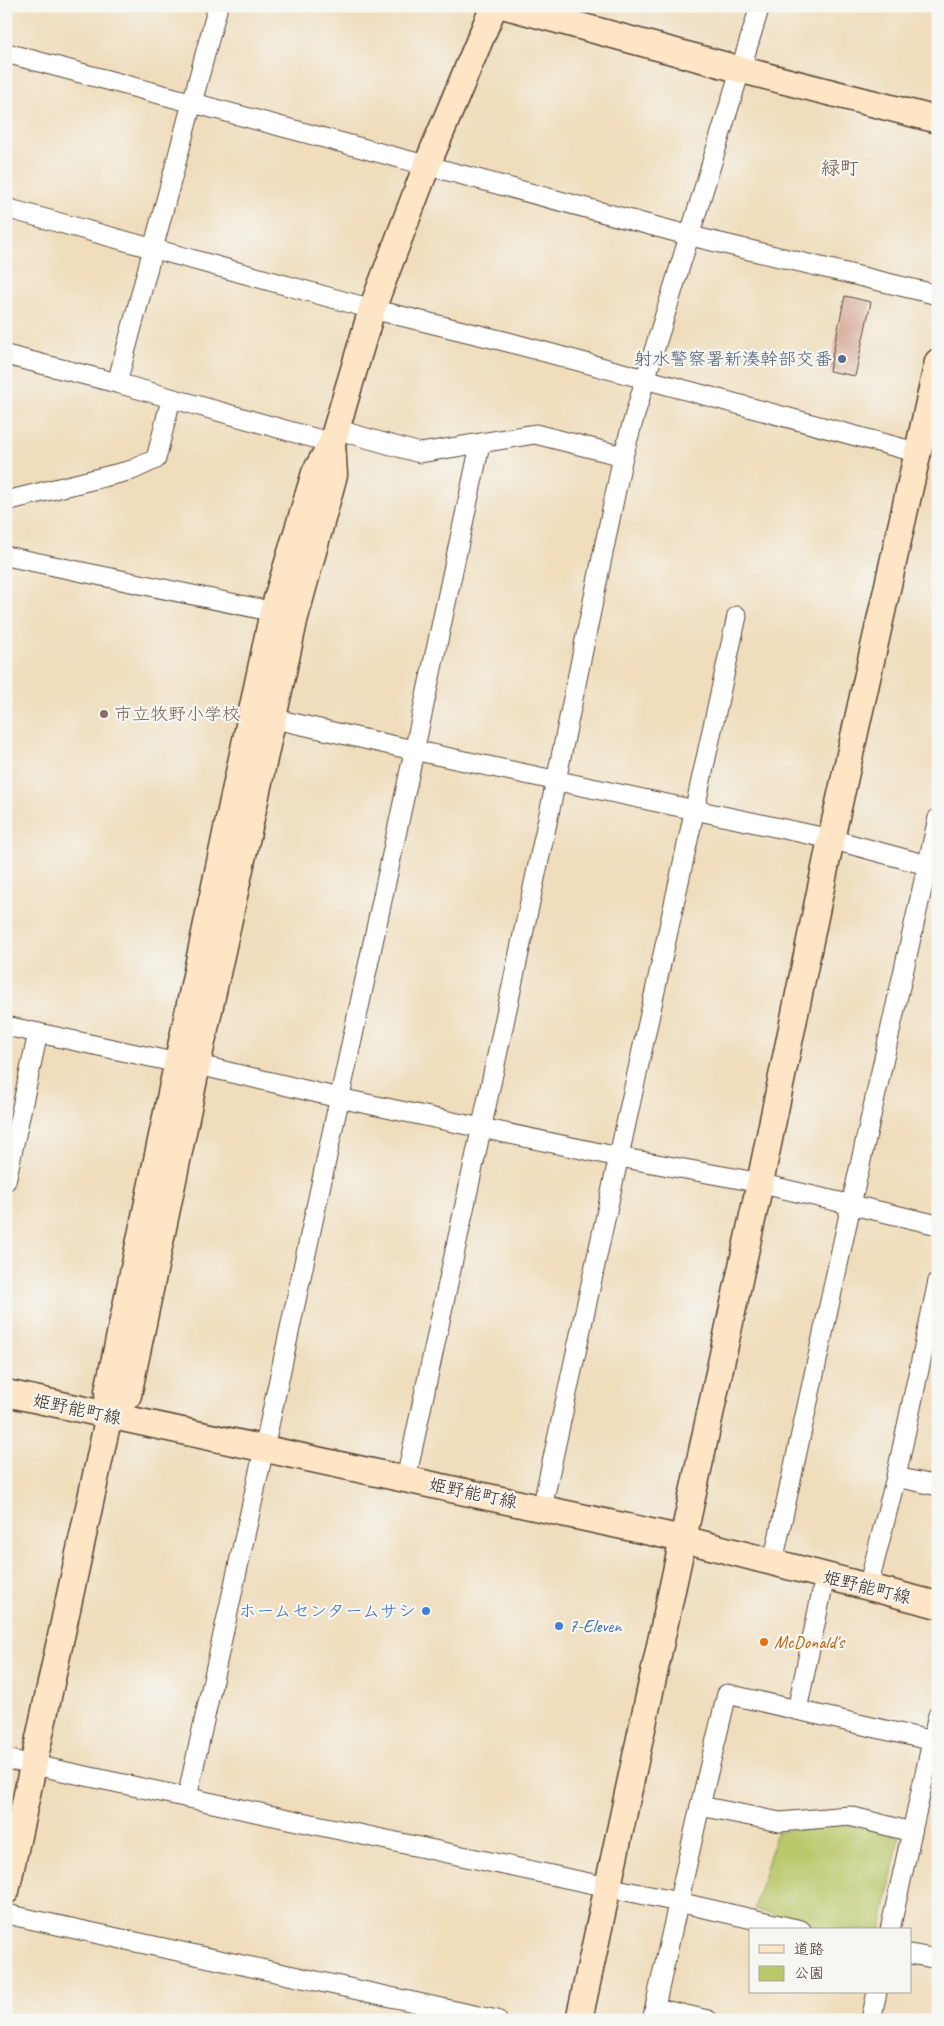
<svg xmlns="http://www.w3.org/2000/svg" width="944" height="2026" viewBox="0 0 944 2026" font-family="Caveat,'Klee One',sans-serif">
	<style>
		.green { fill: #b9c86a; stroke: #7a7944 }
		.building { fill: #d2a08c }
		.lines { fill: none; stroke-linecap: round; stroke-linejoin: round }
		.street-casing { stroke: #564536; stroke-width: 21 }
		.secondary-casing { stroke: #564536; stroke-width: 29 }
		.street { stroke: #fff; stroke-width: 19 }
		.secondary { stroke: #fde5c5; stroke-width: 26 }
		.service-dot { fill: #5c6f8a; stroke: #f6f6f2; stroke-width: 2 }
		.education-dot { fill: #8d6e63; stroke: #f6f6f2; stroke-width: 2 }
		.shop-dot { fill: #3f7fe0; stroke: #f6f6f2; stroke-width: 2 }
		.food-dot { fill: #e8710a; stroke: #f6f6f2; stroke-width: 2 }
		.labels { text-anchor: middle; stroke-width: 4.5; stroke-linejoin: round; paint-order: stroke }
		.service-label { font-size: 18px; fill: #4e5e75; stroke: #f6f6f2; text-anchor: end }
		.education-label { font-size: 18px; fill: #785e54; stroke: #f6f6f2; text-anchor: start }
		.street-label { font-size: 18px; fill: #3b2a1e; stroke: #f6f6f2 }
		.shop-label { font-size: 18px; fill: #366cbe; stroke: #f6f6f2; text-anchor: end }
		.food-label { font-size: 18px; fill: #c56008; stroke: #f6f6f2; text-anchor: start }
		.neighbourhood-label { font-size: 19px; fill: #705344; stroke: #f6f6f2 }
	</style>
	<rect width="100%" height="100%" fill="#f6f6f2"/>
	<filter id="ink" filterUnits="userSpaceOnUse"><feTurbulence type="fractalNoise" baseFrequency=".02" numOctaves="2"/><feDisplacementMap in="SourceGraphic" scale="10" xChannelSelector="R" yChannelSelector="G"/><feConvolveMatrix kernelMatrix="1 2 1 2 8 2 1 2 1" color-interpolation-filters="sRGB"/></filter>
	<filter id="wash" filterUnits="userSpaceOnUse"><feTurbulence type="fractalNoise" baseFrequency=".0096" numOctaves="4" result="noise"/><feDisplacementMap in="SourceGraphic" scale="20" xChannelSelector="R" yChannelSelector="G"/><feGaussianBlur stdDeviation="1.12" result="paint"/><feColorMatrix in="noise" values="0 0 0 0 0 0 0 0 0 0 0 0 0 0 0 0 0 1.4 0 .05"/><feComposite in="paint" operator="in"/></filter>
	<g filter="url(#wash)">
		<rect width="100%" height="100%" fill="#efddbb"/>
		<polygon class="green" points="844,1823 899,1836 881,1930 828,1930 754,1909 777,1832"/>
		<g id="blocks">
			<polygon class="building" points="845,296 871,302 855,376 829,371"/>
		</g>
	</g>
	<g filter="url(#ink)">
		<use href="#blocks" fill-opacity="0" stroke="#564536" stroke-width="1"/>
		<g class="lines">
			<defs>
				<g id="street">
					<polyline points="6,53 691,236 938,295"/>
					<polyline points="6,208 372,309 504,341 919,453"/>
					<polyline points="6,355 117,383 332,443"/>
					<polyline points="117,383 218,6"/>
					<polyline points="336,428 352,434 420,453 535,434 623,456"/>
					<polyline points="6,501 132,470 156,459 171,399"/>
					<polyline points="6,556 284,614"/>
					<polyline points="262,716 413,750 831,839 938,868"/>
					<polyline points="6,1026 178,1063 207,1067 339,1098 619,1157 745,1180 938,1225"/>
					<polyline points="6,1181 38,1033"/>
					<polyline points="896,1477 938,1486"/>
					<polyline points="406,1479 556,781 623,456 645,380 760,6"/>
					<polyline points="542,1508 737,616"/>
					<polyline points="773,1562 851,1205 938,818"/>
					<polyline points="868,1587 896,1477 938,1281"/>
					<polyline points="797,1710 938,1742"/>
					<polyline points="6,1759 678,1902 801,1930"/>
					<polyline points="187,1798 264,1449 480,445"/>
					<polyline points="700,1806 780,1822 849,1816 912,1832"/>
					<polyline points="6,1914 497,2020"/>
					<polyline points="890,1930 938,1715"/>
					<polyline points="910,1954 938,1959"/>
					<polyline points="655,2008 708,2020"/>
					<polyline points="652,2020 700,1806 727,1694 797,1710 825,1577"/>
					<polyline points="871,2020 877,1992"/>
				</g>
				<g id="secondary">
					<polyline points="506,6 742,70 938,120"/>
					<polyline points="6,1393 683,1539 938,1605"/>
					<polyline points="109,1415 128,1395 197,1065 295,617 334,475 332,443"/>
					<polyline points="6,1891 109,1415 108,1391 273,612 315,473 332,443 372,309 427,165 494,6"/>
					<polyline points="579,2020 760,1183 831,839 938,362"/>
				</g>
			</defs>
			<use href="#street" class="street-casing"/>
			<use href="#secondary" class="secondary-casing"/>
			<use href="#street" class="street"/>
			<use href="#secondary" class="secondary"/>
		</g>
	</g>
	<circle class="service-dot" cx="842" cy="359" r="5"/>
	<circle class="education-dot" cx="104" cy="714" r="5"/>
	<g class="shop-dot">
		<circle cx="426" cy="1611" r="5"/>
		<circle cx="559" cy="1626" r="5"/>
	</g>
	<circle class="food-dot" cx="764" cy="1642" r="5"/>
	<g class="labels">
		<g class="service-label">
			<text x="832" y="365">射水警察署新湊幹部交番</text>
		</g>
		<g class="education-label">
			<text x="114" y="720">市立牧野小学校</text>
		</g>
		<g class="street-label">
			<text transform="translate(77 1409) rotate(12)" y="6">姫野能町線</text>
			<text transform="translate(473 1493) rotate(12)" y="6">姫野能町線</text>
			<text transform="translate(867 1587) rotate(14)" y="6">姫野能町線</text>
		</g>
		<g class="shop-label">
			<text x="416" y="1617">ホームセンタームサシ</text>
			<text x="569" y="1632" text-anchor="start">7-Eleven</text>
		</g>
		<g class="food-label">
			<text x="774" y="1648">McDonald's</text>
		</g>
		<g class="neighbourhood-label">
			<text x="840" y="174">緑町</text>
		</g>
	</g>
	<rect width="944" height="2026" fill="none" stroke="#f6f6f2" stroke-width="25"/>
	<rect x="749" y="1928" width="162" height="65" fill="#f6f6f2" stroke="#aba49d"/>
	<rect x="759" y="1945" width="25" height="8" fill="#fde5c5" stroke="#aba49d"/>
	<text x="794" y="1954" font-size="15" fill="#3b2a1e">道路</text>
	<rect x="759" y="1966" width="25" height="15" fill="#b9c86a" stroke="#aba49d"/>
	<text x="794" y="1978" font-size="15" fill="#3b2a1e">公園</text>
</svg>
